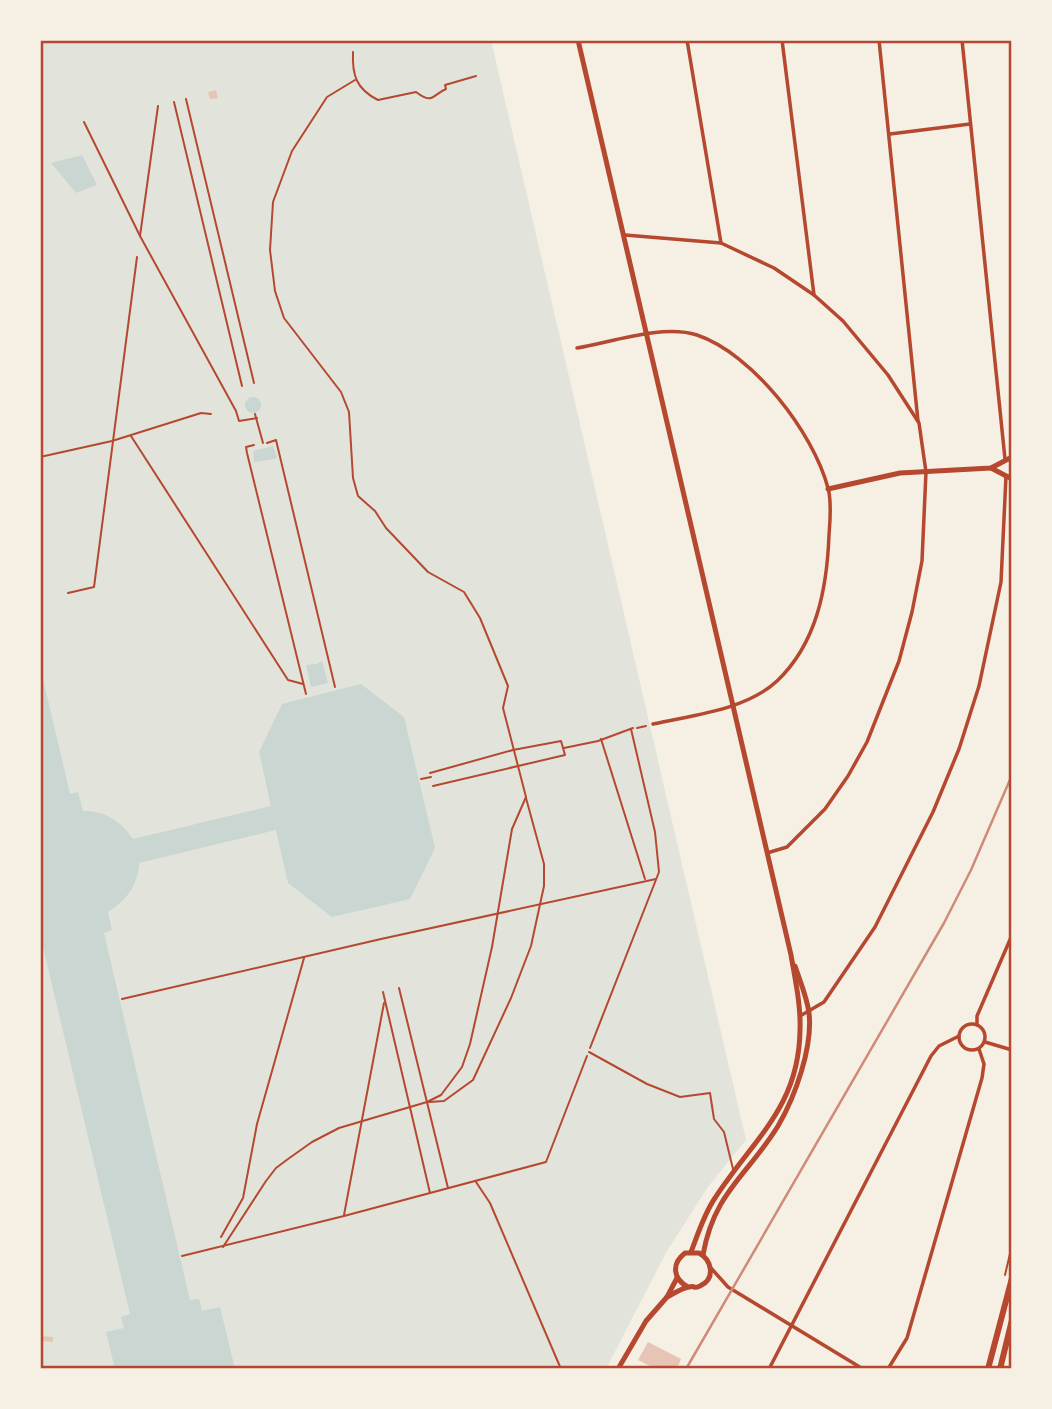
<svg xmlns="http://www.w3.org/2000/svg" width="1052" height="1409" viewBox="0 0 1052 1409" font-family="Raleway,sans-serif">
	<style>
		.green { fill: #e2e4dc }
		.water { fill: #c9d6d2 }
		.building { fill: #e6c5b7 }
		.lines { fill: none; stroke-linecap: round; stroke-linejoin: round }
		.path { stroke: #b5482f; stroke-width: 2 }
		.service { stroke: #b5482f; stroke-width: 2 }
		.minor { stroke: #b5482f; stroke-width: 3.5 }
		.tertiary { stroke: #b5482f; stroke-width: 5 }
		.secondary { stroke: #b5482f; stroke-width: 5 }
		.primary { stroke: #b5482f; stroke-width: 6 }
		.rail { stroke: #cf8b77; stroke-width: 2.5 }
		.neatline { fill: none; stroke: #b5482f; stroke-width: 2.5 }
	</style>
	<rect width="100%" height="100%" fill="#f6efe4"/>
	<polygon class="green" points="40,40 491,40 746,1140 708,1187 667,1251 606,1369 40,1369"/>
	<g class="water">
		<polygon points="82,155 97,185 76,193 51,163"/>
		<circle cx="253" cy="405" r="8"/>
		<polygon points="273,446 277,457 275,459 254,462 253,451"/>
		<polygon points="322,661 328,683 311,687 306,665 317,664"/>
		<path d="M 40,666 L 70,794 L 78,792 L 83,811 C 105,811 121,821 133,839 L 271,806 L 259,752 L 282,704 L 361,684 L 404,717 L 435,848 L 410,899 L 332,917 L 288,883 L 276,830 L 139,863 C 138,885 127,900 108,912 L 112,930 L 104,933 L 190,1300 L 199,1299 L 202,1311 L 220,1307 L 235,1369 L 115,1369 L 106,1332 L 124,1328 L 121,1317 L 130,1314 L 43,947 L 40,947 Z"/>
	</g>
	<g class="building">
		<polygon points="216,90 218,98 210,99 208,92"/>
		<polygon points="43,1336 53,1337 53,1342 42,1341"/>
		<polygon points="648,1342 681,1359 677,1369 656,1369 638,1360"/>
	</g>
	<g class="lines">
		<g class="path">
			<path d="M 353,52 C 352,75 356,89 378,100 L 416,92 C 433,105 432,95 446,89 L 445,85 L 476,76"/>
			<polyline points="186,99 254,383"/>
			<polyline points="174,102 242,386"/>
			<polyline points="84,122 140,236 236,411 239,421 257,418"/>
			<polyline points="140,236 158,106"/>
			<polyline points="255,414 263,443"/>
			<polyline points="131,436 288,680 303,684"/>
			<polyline points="267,443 276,440 335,687"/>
			<polyline points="254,445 246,447 247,453 306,694"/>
			<polyline points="40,457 112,441 201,413 211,414"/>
			<polyline points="68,593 94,587 137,257"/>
			<polyline points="637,728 646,726"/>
			<polyline points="601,739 645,879"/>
			<polyline points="564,748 598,741 633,728"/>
			<polyline points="430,773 513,750 561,741 563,748"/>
			<polyline points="421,779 431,777"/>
			<polyline points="433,786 565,755 563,748"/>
			<polyline points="399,988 448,1188"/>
			<polyline points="383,992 430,1193"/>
			<polyline points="122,999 381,939 656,879"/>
			<polyline points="590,1048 659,872 655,832 631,729"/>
			<polyline points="429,1102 444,1101 473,1080 511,998 531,946 544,886 544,864 526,798"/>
			<polyline points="476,1182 490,1203 561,1369"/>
			<polyline points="344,1215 384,1003"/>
			<polyline points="221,1237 243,1198 257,1124 304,958"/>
			<polyline points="223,1247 266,1181 276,1168 288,1159 312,1142 339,1128 427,1102 441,1095 462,1067 470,1044 492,947 512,829 526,797 503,708 508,686 480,618 464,592 428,572 386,528 375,511 358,496 353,478 349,412 341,392 284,318 275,291 270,250 273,202 292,151 327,97 355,80"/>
			<polyline points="182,1256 344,1216 546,1162 587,1056"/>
			<polyline points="1005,1275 1012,1245"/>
		</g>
		<polyline class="service" points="589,1052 647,1084 680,1097 710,1093 714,1119 724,1132 733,1169"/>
		<g class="minor">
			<polyline points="687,40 721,243"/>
			<polyline points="782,40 814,295"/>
			<polyline points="879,40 918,421"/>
			<polyline points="962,40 1005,459"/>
			<polyline points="890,134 970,124"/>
			<polyline points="625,235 721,243 774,268 814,295 843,321 888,375 919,423 926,472 922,561 912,612 899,661 867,742 848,776 825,809 787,847 767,853"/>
			<path d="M 577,348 C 612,342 663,324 697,335 C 753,354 813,432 828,488 C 832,502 830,521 829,535 C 827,588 817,643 777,681 C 746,710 693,715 653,724"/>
			<polyline points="800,1016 824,1002 875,927 933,812 959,749 979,686 1001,582 1006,476"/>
			<circle cx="972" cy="1037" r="13"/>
			<polyline points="977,1025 977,1016 1012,935"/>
			<polyline points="985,1042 1012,1050"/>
			<polyline points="711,1268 728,1287 863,1369"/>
			<polyline points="769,1369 931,1056 939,1046 959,1036"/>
			<polyline points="888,1369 907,1338 982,1078 984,1064 979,1049"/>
		</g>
		<g class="tertiary">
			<polyline points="991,468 1012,479"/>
			<polyline points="828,489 900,473 991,468 1012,457"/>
		</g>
		<g class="secondary">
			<path d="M 578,40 L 791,955 C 795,979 801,1005 800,1030 C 799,1108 753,1139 715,1198 C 704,1214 698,1234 691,1252"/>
			<path d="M 703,1255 C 714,1192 748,1175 778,1126 C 795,1097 813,1047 809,1013 C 807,997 800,981 795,966"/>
			<path d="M 667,1297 C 673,1294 682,1288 689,1287 C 698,1285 691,1290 700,1286 C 716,1279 712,1260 699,1253 L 685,1253 C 671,1264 673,1279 688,1287"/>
			<polyline points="618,1369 646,1321 667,1297 677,1278"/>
		</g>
		<g class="primary">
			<polyline points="988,1369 1012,1278"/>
			<polyline points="1000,1369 1012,1320"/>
		</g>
		<polyline class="rail" points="686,1369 944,923 971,870 1012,775"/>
	</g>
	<rect width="1052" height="1409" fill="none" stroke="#f6efe4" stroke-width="84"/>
	<rect x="42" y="42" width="968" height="1325" class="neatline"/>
</svg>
